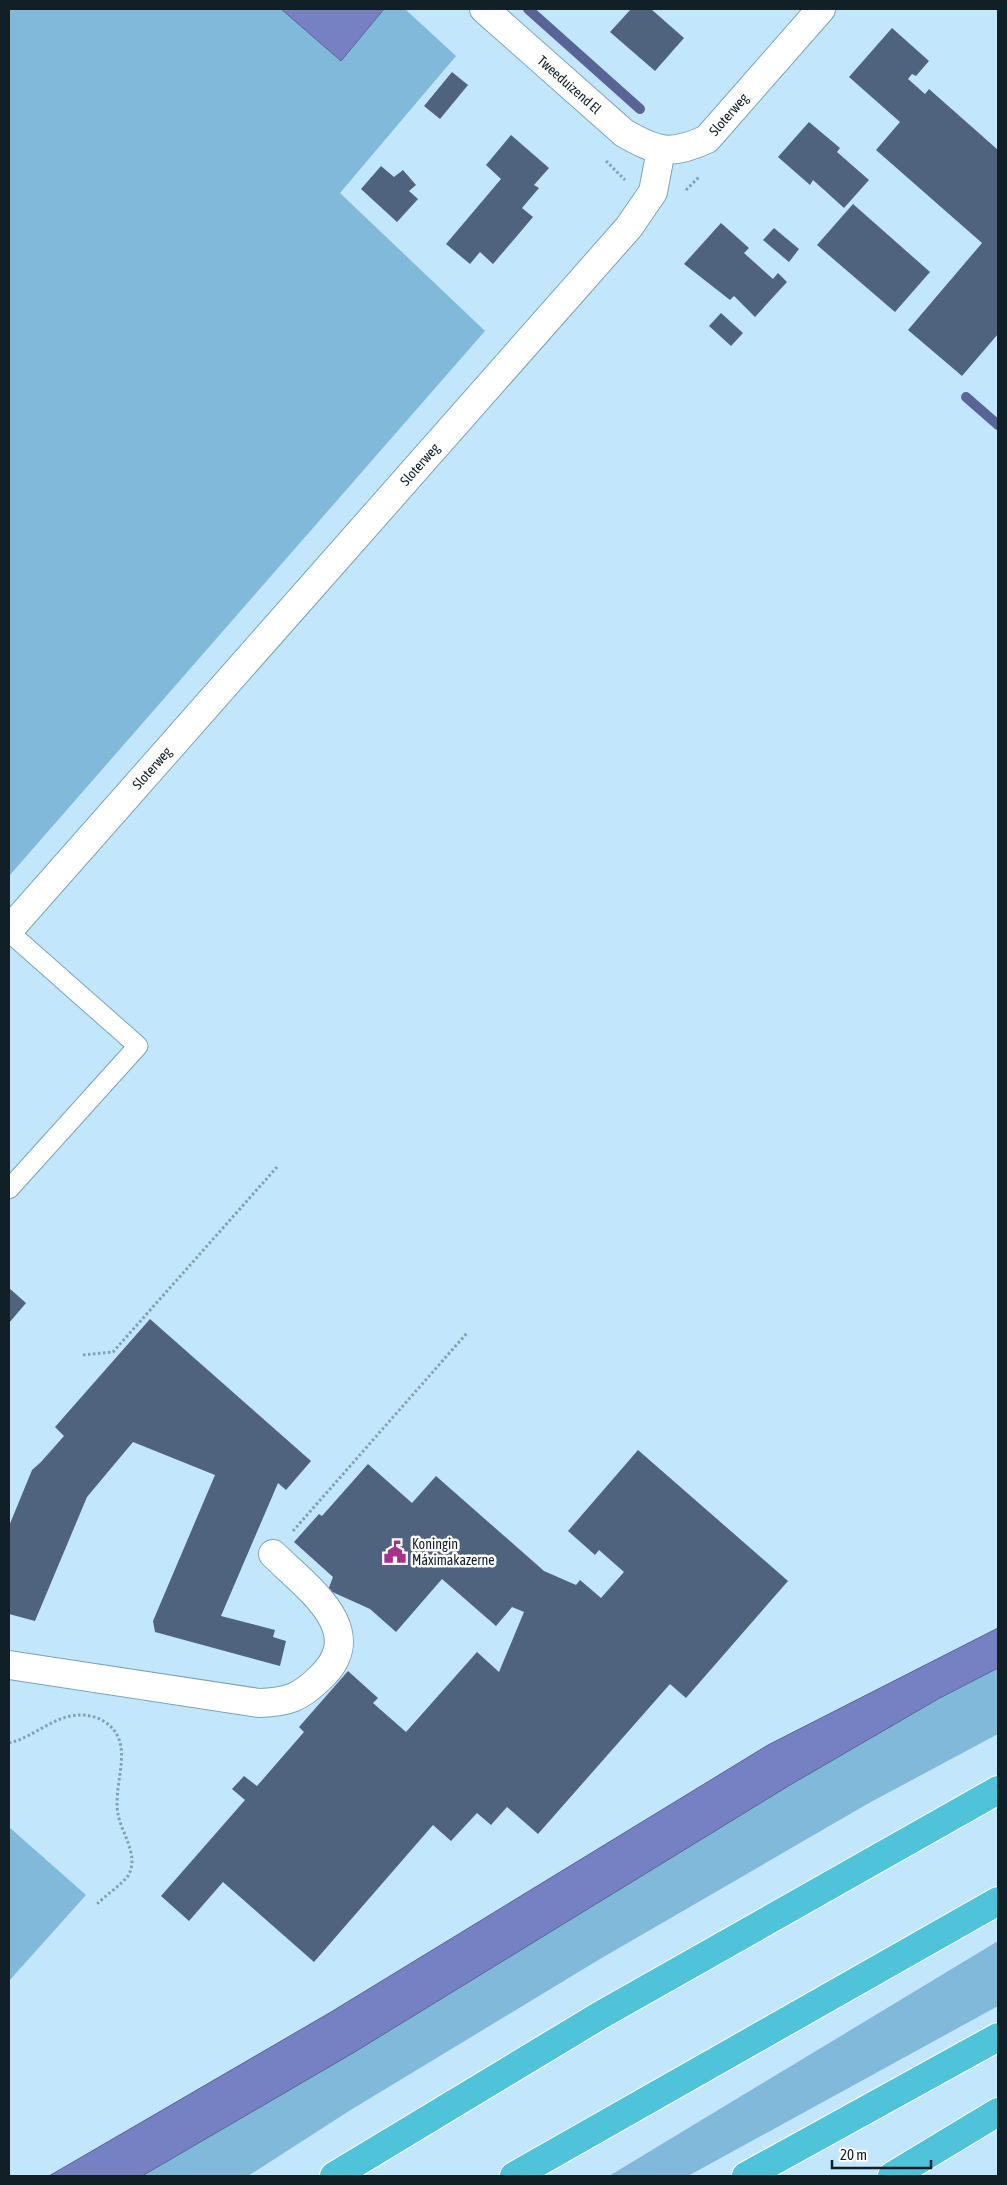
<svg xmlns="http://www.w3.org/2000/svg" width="1007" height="2185" viewBox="0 0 1007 2185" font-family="'Asap Condensed',sans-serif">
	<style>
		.green { fill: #81b9da }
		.water { fill: #7681c4; stroke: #586495 }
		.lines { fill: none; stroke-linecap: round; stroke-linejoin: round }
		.stream { stroke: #586495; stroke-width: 10 }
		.building { fill: #4f637e }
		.lane-casing { stroke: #7ea2b7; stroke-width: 21 }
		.street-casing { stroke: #7ea2b7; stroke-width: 30 }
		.secondary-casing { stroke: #7ea2b7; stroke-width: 30 }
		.highway-casing { stroke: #fff; stroke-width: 30 }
		.path { stroke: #83a0b1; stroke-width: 3; stroke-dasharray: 2.5 2.5; stroke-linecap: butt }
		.lane { stroke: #fff; stroke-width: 19 }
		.street { stroke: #fff; stroke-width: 28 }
		.secondary { stroke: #fff; stroke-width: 28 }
		.highway { stroke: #4fc3da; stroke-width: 28 }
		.labels { text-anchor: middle; stroke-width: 5; stroke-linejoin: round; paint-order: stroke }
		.street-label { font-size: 14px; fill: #111f27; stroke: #fff }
		.poi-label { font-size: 14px; fill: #111f27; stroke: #fff; text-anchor: start }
	</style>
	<rect width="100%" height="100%" fill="#c2e7fd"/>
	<g class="green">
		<polygon points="9,9 281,9 341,61 384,9 405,9 456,56 340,193 485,331 10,875"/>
		<path d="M 998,1668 L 998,1734 L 869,1803 L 600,1959 L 349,2111 L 248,2176 L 142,2176 C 299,2084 454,1991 609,1896 C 737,1817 864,1736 998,1668 Z"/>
		<polygon points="9,1827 86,1895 9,1981"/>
		<polygon points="998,1941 998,2006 688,2176 609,2176"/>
	</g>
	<g class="water">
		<polygon points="281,9 384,9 341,61"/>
		<polygon points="998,1628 998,1668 938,1699 790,1785 353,2053 142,2176 49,2176 331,2012 768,1745"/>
	</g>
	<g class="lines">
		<g class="stream">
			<polyline points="528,9 640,109"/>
			<polyline points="966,397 998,425"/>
		</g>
	</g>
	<g class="building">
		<polygon points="631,9 651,9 684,38 655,71 610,32"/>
		<polygon points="892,28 929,61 916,76 912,74 908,79 925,94 929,89 998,150 998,334 962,376 908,330 982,243 876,150 900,122 849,77"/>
		<polygon points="452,72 468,85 440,119 424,106"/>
		<polygon points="809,122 840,148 837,152 869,180 844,208 813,180 810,185 778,157"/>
		<polygon points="511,135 549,168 534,185 539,188 522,208 533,217 493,264 480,252 470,264 446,244 501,179 486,165"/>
		<polygon points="381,166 394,177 403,170 416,185 409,191 418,199 397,222 361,189"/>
		<polygon points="853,204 930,272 895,312 817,245"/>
		<polygon points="721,223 749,248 744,253 773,279 778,273 787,282 755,317 734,296 730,300 684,264"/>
		<polygon points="774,228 799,249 789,262 763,240"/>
		<polygon points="721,313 743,333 731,346 709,326"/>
		<polygon points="9,1288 26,1303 9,1323"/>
		<polygon points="150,1319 311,1461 286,1490 278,1483 221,1616 275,1630 273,1637 286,1641 280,1666 155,1632 153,1621 215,1475 133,1442 87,1497 35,1621 9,1614 9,1526 32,1470 41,1462 64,1436 55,1427"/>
		<polygon points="638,1450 788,1581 686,1698 670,1684 538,1834 507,1807 491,1825 477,1813 451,1841 433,1825 314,1962 223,1882 189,1921 161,1896 245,1800 232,1789 244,1776 257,1786 304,1732 299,1727 348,1671 378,1698 373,1703 406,1732 477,1652 499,1672 524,1612 512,1607 496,1626 442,1579 396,1632 370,1609 328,1590 333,1577 294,1542 319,1514 322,1516 368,1464 412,1503 436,1476 544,1571 576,1585 580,1580 601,1598 624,1572 599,1550 595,1555 568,1531"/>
	</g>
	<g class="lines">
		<defs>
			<polyline id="lane" points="9,932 138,1046 9,1189"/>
			<g id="street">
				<path id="s1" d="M 9,930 L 629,227 L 653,192 L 661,150"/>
				<path d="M 9,1665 L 259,1703 C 288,1702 300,1698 321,1677 C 370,1630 306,1587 273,1554"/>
			</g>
			<g id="secondary">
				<path id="s2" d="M 484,9 L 624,133 C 657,152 671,156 707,139 L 821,9"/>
			</g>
			<g id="highway">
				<polyline points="334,2176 599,2016 998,1790"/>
				<polyline points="514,2176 998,1901"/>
				<polyline points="746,2176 998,2037"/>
				<polyline points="892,2176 998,2112"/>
			</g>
		</defs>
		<use href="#lane" class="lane-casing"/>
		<use href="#street" class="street-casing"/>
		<use href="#secondary" class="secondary-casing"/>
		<use href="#highway" class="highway-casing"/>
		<g class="path">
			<polyline points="606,161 625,180"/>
			<polyline points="686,190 699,177"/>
			<polyline points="83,1355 113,1352 277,1167"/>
			<polyline points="293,1531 467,1333"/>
			<path d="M 9,1743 C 36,1737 60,1709 90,1716 C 101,1718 112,1725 117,1735 C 129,1756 113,1789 118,1814 C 121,1833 140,1855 128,1876 C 122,1884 105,1896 97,1904"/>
		</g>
		<use href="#lane" class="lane"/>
		<use href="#street" class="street"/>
		<use href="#secondary" class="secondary"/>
		<use href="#highway" class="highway"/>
	</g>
	<defs>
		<symbol id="civic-bare" viewBox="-9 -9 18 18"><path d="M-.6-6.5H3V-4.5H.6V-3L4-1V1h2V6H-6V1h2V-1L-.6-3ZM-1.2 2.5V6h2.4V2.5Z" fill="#a6328c" stroke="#fff" stroke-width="2.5" paint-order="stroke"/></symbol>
	</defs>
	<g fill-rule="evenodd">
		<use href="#civic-bare" x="379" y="1536" width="32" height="32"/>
	</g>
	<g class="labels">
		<g class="street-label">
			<text dy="5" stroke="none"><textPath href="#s2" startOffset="114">Tweeduizend El</textPath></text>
			<text dy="5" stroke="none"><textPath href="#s2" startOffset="308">Sloterweg</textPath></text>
			<text dy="5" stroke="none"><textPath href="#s1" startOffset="621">Sloterweg</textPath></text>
			<text dy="5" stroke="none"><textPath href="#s1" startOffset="216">Sloterweg</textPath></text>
		</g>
		<g class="poi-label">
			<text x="412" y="1549">Koningin<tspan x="412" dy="16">Máximakazerne</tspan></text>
		</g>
	</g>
	<rect width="1007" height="2185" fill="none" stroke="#111f27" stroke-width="20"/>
	<path d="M832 2160v8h99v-8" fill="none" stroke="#111f27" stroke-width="2.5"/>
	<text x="840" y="2160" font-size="15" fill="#111f27" stroke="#ffffff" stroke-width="4" paint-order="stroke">20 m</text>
</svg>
